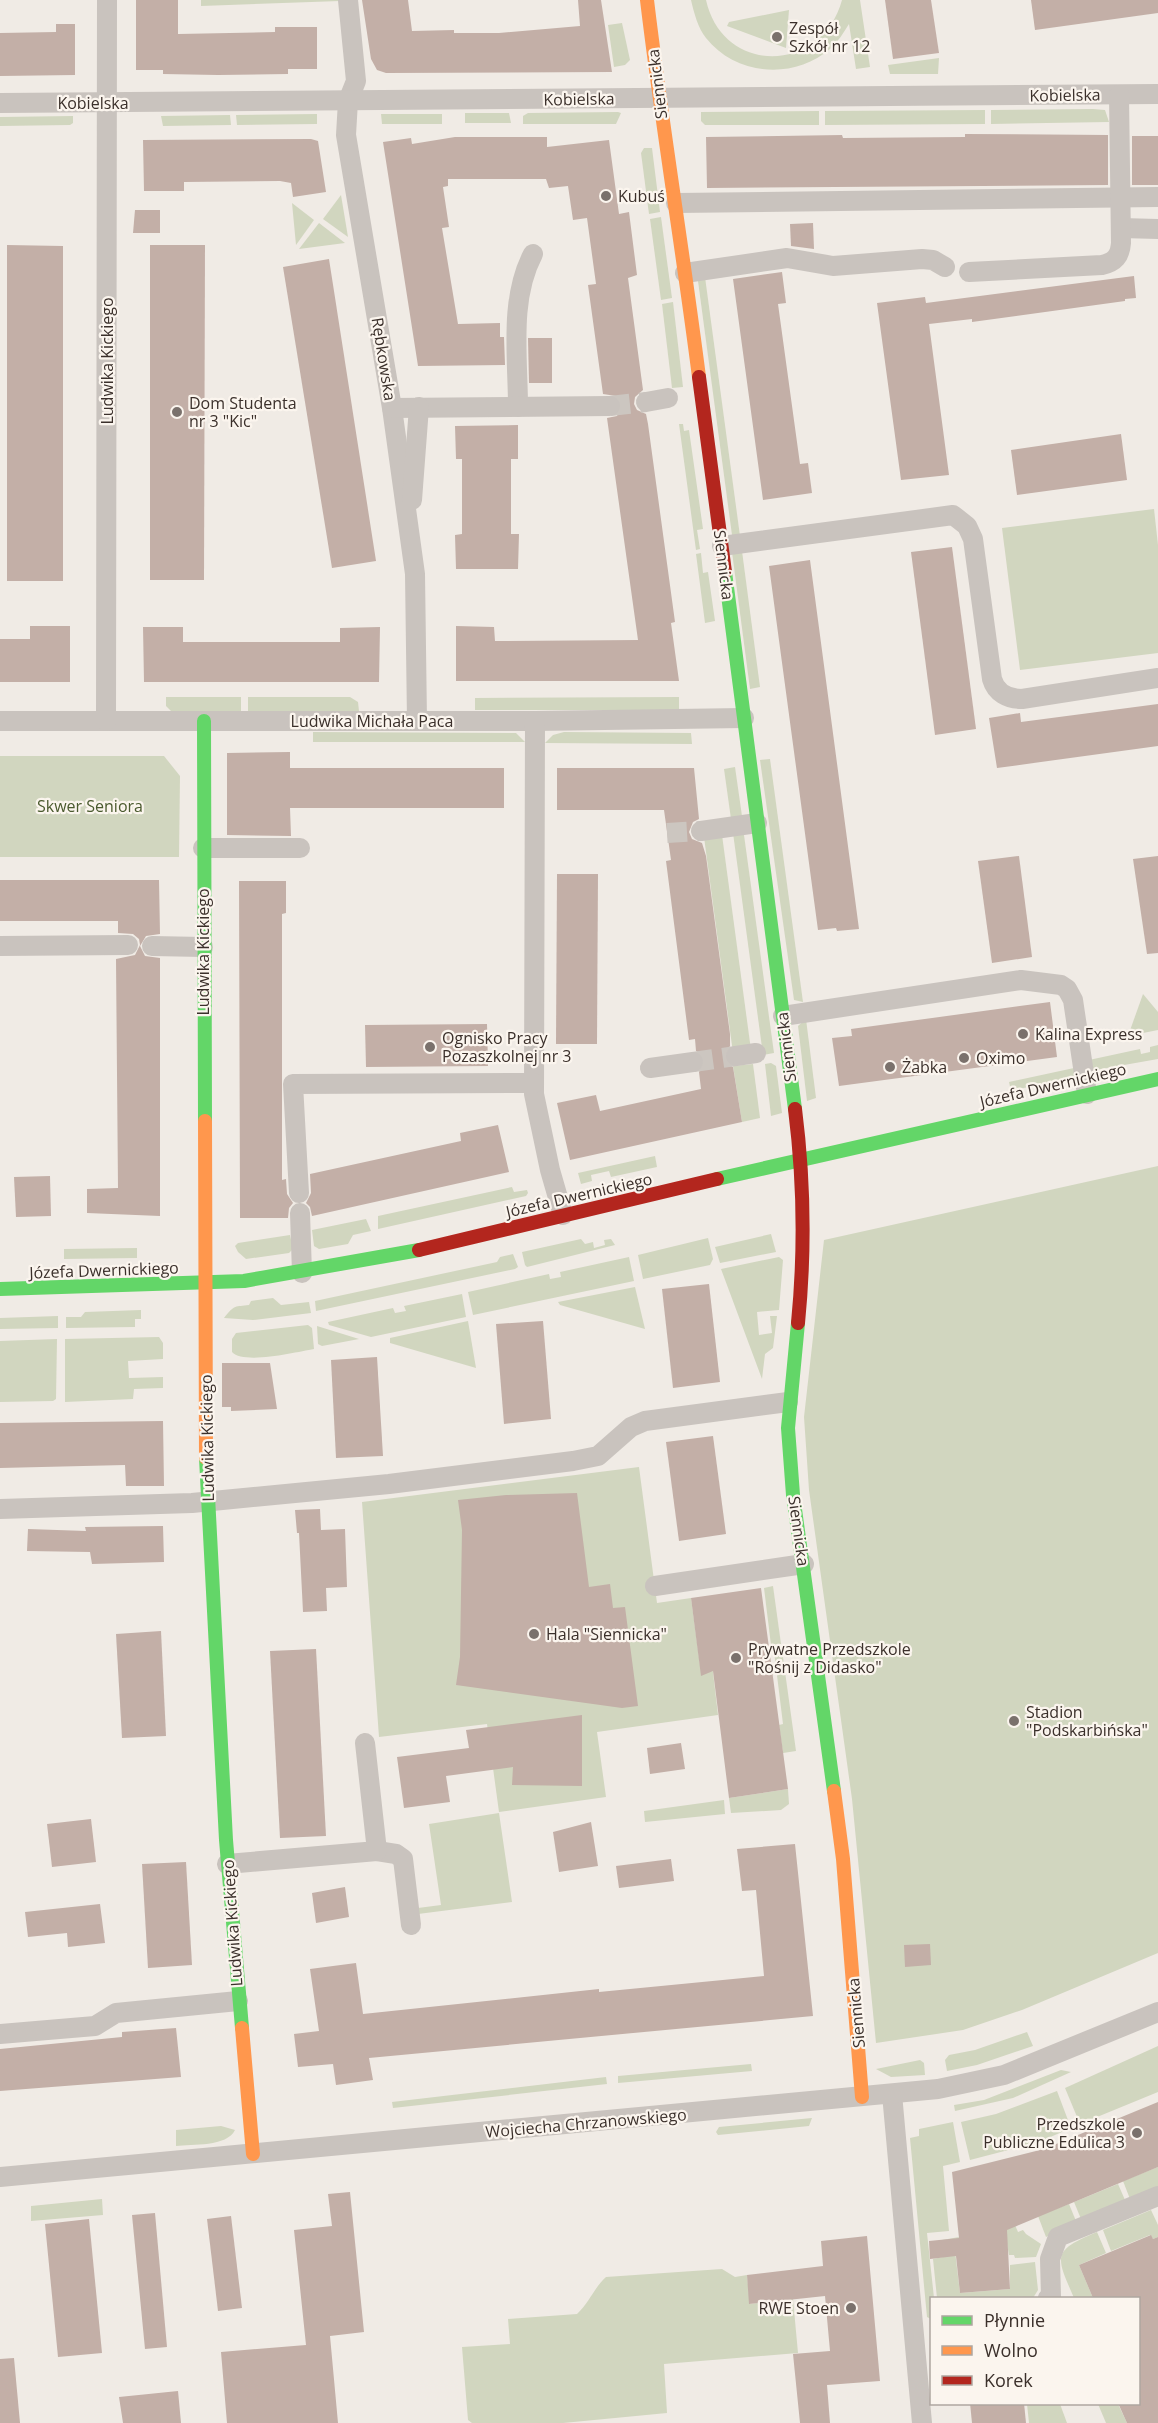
<svg xmlns="http://www.w3.org/2000/svg" width="1158" height="2423" viewBox="0 0 1158 2423" font-family="'Open Sans',sans-serif">
	<style>
		.green { fill: #d1d6bf }
		.building { fill: #c3afa7 }
		.lines { fill: none; stroke-linecap: round; stroke-linejoin: round }
		.street-tunnel { stroke: #ccc6c0; stroke-width: 20; stroke-dasharray: 20 10; stroke-linecap: butt }
		.street { stroke: #c9c3be; stroke-width: 20 }
		.fast { stroke: #63d668; stroke-width: 14 }
		.slow { stroke: #ff974d; stroke-width: 14 }
		.jam { stroke: #b3261e; stroke-width: 14 }
		.poi-dot { fill: #7a716c; stroke: #fbf5ee; stroke-width: 2 }
		.labels { text-anchor: middle; stroke-width: 4.5; stroke-linejoin: round; paint-order: stroke }
		.poi-label { font-size: 16px; fill: #3b302b; stroke: #fbf5ee; text-anchor: start }
		.street-label { font-size: 16px; fill: #3b302b; stroke: #fbf5ee }
		.park-label { font-size: 16px; fill: #4a5a2e; stroke: #fbf5ee }
	</style>
	<rect width="100%" height="100%" fill="#f0ebe5"/>
	<g class="green">
		<polygon points="201,0 340,0 340,1 201,6"/>
		<path d="M 691,0 L 706,0 C 723,76 822,74 842,0 L 860,0 L 870,67 L 856,69 L 849,24 C 844,32 838,42 830,49 C 794,80 736,76 706,38 C 698,28 694,13 691,0 Z"/>
		<polygon points="789,10 786,48 727,26 729,22"/>
		<polygon points="622,23 630,60 625,65 614,67 608,25"/>
		<polygon points="939,58 938,74 890,74 888,65"/>
		<polygon points="1093,109 1105,110 1109,122 991,124 991,110"/>
		<polygon points="985,110 985,124 825,125 825,111"/>
		<polygon points="819,111 819,125 705,125 701,121 701,112"/>
		<polygon points="465,113 509,113 511,123 465,123"/>
		<polygon points="528,113 618,112 621,113 616,124 523,124 523,116"/>
		<polygon points="317,114 317,124 237,125 236,115"/>
		<polygon points="381,114 442,114 442,124 382,124"/>
		<polygon points="230,115 231,125 163,126 161,116"/>
		<polygon points="73,116 73,123 70,125 0,126 0,117"/>
		<polygon points="644,148 652,148 660,212 649,214 641,153"/>
		<polygon points="341,195 348,237 323,219"/>
		<polygon points="292,203 314,220 296,245"/>
		<polygon points="661,217 672,298 661,300 650,219"/>
		<polygon points="319,223 345,243 299,249"/>
		<polygon points="705,277 740,536 732,535 698,281"/>
		<polygon points="673,302 683,387 672,388 662,304"/>
		<polygon points="679,424 683,424 684,431 689,430 703,529 697,530 700,549 696,550"/>
		<polygon points="1154,509 1158,545 1158,653 1020,670 1002,528"/>
		<polygon points="742,551 760,687 750,689 732,552"/>
		<polygon points="701,553 703,573 708,572 715,621 705,623 696,554"/>
		<polygon points="166,697 241,697 241,711 171,711 166,706"/>
		<polygon points="248,697 350,697 358,702 359,711 248,711"/>
		<polygon points="679,697 679,710 475,710 475,698"/>
		<polygon points="313,732 516,733 525,742 313,742"/>
		<polygon points="564,732 691,733 692,744 545,743 553,735"/>
		<polygon points="0,756 164,756 180,776 179,857 0,857"/>
		<polygon points="770,759 803,1002 794,1000 760,760"/>
		<polygon points="735,767 742,816 731,819 724,769"/>
		<polygon points="742,832 744,835 774,1053 763,1055 733,833"/>
		<polygon points="722,835 751,1050 733,1053 704,837"/>
		<polygon points="1143,994 1158,1012 1158,1030 1128,1036"/>
		<polygon points="806,1019 816,1098 807,1101 798,1026"/>
		<polygon points="1158,1045 1158,1059 1090,1071 1089,1060 1140,1049 1141,1054 1150,1052 1150,1047"/>
		<polygon points="771,1063 776,1066 782,1113 771,1116 765,1064"/>
		<polygon points="753,1064 760,1118 742,1122 733,1066"/>
		<polygon points="1074,1068 1075,1074 1073,1077 1011,1091 1009,1082"/>
		<polygon points="655,1156 657,1167 611,1177 609,1171 591,1175 592,1181 581,1184 578,1173"/>
		<polygon points="1158,1166 1158,1953 1022,2010 963,2030 876,2043 852,1799 809,1490 804,1417 824,1240"/>
		<polygon points="512,1187 514,1192 527,1190 528,1193 526,1196 378,1229 378,1216"/>
		<polygon points="366,1219 371,1231 353,1235 348,1244 319,1249 314,1246 312,1230"/>
		<polygon points="771,1234 776,1252 720,1263 715,1247"/>
		<polygon points="290,1235 293,1249 289,1253 246,1259 238,1252 235,1246 238,1243"/>
		<polygon points="708,1238 713,1259 710,1265 643,1279 638,1255"/>
		<polygon points="581,1239 585,1244 593,1242 594,1248 605,1245 604,1240 611,1239 615,1245 527,1267 525,1265 522,1252"/>
		<polygon points="137,1248 137,1258 64,1259 64,1249"/>
		<polygon points="513,1254 518,1267 515,1269 316,1311 315,1301 497,1262 500,1257"/>
		<polygon points="629,1257 634,1281 473,1315 468,1292 549,1274 550,1279 561,1277 560,1272"/>
		<polygon points="779,1257 783,1260 779,1310 757,1312 759,1335 772,1333 770,1316 777,1316 773,1348 765,1354 762,1379 721,1269"/>
		<polygon points="635,1287 645,1329 560,1305 558,1302"/>
		<polygon points="462,1294 466,1317 371,1337 329,1325 328,1322 393,1308 395,1313 406,1311 404,1306"/>
		<path d="M 273,1298 L 281,1305 L 309,1302 L 311,1313 L 253,1320 L 224,1318 C 235,1304 235,1307 249,1305 L 251,1301 Z"/>
		<polygon points="141,1310 141,1319 135,1319 135,1327 66,1328 66,1317 81,1317 85,1312"/>
		<polygon points="58,1316 58,1328 0,1329 0,1318"/>
		<polygon points="468,1321 476,1368 390,1343 390,1338"/>
		<path d="M 308,1325 L 312,1328 L 314,1349 C 296,1352 244,1365 232,1352 L 232,1339 L 236,1333 Z"/>
		<polygon points="317,1326 359,1339 322,1346 318,1344"/>
		<polygon points="159,1337 163,1343 163,1359 128,1361 129,1378 163,1377 163,1388 134,1389 133,1399 65,1402 65,1339"/>
		<polygon points="57,1339 56,1399 53,1401 0,1402 0,1341"/>
		<polygon points="639,1467 657,1603 691,1598 700,1665 712,1664 718,1715 597,1732 606,1797 499,1812 487,1724 379,1737 362,1502"/>
		<polygon points="773,1586 781,1644 771,1645 764,1588"/>
		<polygon points="782,1650 796,1751 783,1753 779,1725 783,1724 774,1651"/>
		<polygon points="788,1789 789,1804 781,1810 731,1813 729,1798"/>
		<polygon points="724,1800 725,1814 645,1822 644,1811"/>
		<polygon points="499,1813 512,1902 418,1914 418,1908 441,1905 429,1824"/>
		<polygon points="1027,2032 1033,2046 977,2065 947,2071 945,2060 949,2055 975,2050"/>
		<polygon points="1158,2046 1158,2092 1080,2124 1065,2088"/>
		<polygon points="920,2060 924,2063 925,2075 891,2077 876,2069"/>
		<polygon points="751,2064 752,2071 618,2083 618,2076"/>
		<polygon points="1061,2070 1071,2072 1013,2098 955,2111 954,2105 984,2100"/>
		<polygon points="606,2077 607,2084 393,2108 392,2102"/>
		<polygon points="1057,2091 1071,2128 1039,2142 970,2160 961,2122 996,2114"/>
		<polygon points="812,2118 809,2126 718,2135 716,2132 719,2127"/>
		<polygon points="953,2122 960,2162 943,2166 949,2231 927,2233 934,2298 932,2298 931,2319 927,2317 910,2138 919,2136 919,2129"/>
		<path d="M 221,2126 L 235,2130 C 227,2147 192,2144 176,2146 L 176,2130 Z"/>
		<polygon points="1158,2167 1158,2187 1130,2199 1123,2181"/>
		<polygon points="1118,2184 1125,2200 1081,2219 1074,2202"/>
		<polygon points="102,2199 103,2215 31,2221 31,2206"/>
		<polygon points="1069,2204 1076,2221 1046,2237 1038,2216"/>
		<polygon points="1151,2210 1158,2225 1158,2237 1153,2239 1150,2235 1111,2251 1103,2230"/>
		<polygon points="1015,2225 1018,2232 1023,2230 1026,2234 1041,2244 1036,2257 1015,2258 1014,2255 1009,2255 1004,2227"/>
		<path d="M 1097,2232 L 1106,2253 L 1079,2265 L 1093,2298 L 1074,2298 C 1056,2256 1051,2251 1097,2232 Z"/>
		<polygon points="959,2237 955,2251 960,2293 1010,2289 1010,2265 1035,2262 1038,2290 1033,2298 937,2298 933,2259 943,2257 942,2240"/>
		<path d="M 722,2269 L 735,2277 L 747,2275 L 750,2304 L 793,2299 L 798,2353 L 664,2364 L 667,2413 L 563,2423 L 472,2423 L 468,2420 L 462,2347 L 510,2344 L 508,2319 L 577,2314 C 589,2303 594,2288 606,2277 Z"/>
		<polygon points="1027,2404 1060,2404 1067,2423 1029,2423"/>
		<polygon points="1098,2404 1118,2404 1127,2423 1106,2423"/>
	</g>
	<g class="building">
		<polygon points="136,0 178,0 178,34 275,32 275,27 317,27 317,69 288,69 288,74 218,75 163,74 163,70 136,70"/>
		<polygon points="362,0 408,0 412,31 454,30 454,33 499,33 580,26 578,0 601,0 612,72 386,73 377,70 371,59"/>
		<polygon points="885,0 931,0 939,53 893,59"/>
		<polygon points="1031,0 1158,0 1158,13 1035,30"/>
		<polygon points="56,24 75,24 75,75 0,76 0,33 56,32"/>
		<polygon points="965,134 1108,135 1108,185 707,188 706,137 842,135 843,138 965,137"/>
		<rect x="1132" y="136" width="26" height="49"/>
		<polygon points="455,137 547,137 547,147 609,140 619,214 629,212 637,275 628,278 643,390 635,397 634,404 637,410 646,414 648,424 675,622 671,623 679,681 456,681 456,626 494,627 495,641 638,640 607,418 617,416 622,405 616,396 603,394 588,285 596,284 587,218 573,220 568,186 549,188 546,179 448,179 448,186 443,187 449,227 442,228 458,324 500,323 500,337 504,337 505,365 418,366 383,142 411,138 412,144"/>
		<polygon points="311,139 318,141 326,192 293,197 291,183 280,181 184,182 184,191 144,191 143,140"/>
		<polygon points="135,210 160,210 160,233 133,233"/>
		<polygon points="813,223 814,249 791,246 790,224"/>
		<polygon points="7,245 63,246 63,581 7,581"/>
		<polygon points="150,245 205,245 204,580 150,580"/>
		<polygon points="329,259 376,561 332,568 283,267"/>
		<polygon points="782,272 786,303 778,304 800,464 808,463 812,493 763,500 733,279"/>
		<polygon points="1134,276 1136,298 1125,299 1125,301 972,322 972,319 929,324 949,475 901,480 877,303 925,297 926,303"/>
		<polygon points="528,338 552,338 552,383 529,383"/>
		<polygon points="518,425 518,459 511,459 511,534 519,534 518,569 456,569 455,535 462,534 462,459 456,459 455,426"/>
		<polygon points="1121,434 1127,480 1017,495 1011,450"/>
		<polygon points="952,547 976,729 935,735 911,552"/>
		<polygon points="810,560 859,929 837,931 836,928 818,930 769,566"/>
		<polygon points="30,626 70,626 70,682 0,682 0,639 30,639"/>
		<polygon points="143,627 183,627 183,642 340,642 340,628 380,627 379,682 144,682"/>
		<polygon points="1158,704 1158,746 997,768 989,718 1020,713 1021,722"/>
		<polygon points="290,752 290,768 504,768 504,808 290,808 291,836 227,835 227,753"/>
		<polygon points="557,768 694,768 699,819 693,822 689,832 692,839 702,843 706,856 730,1034 730,1046 724,1057 727,1064 733,1067 742,1122 570,1160 557,1103 596,1095 600,1111 701,1089 699,1072 705,1061 702,1054 696,1051 695,1039 689,1040 666,861 671,860 664,810 557,810"/>
		<polygon points="1019,856 1032,957 992,963 978,861"/>
		<polygon points="1158,856 1158,953 1147,954 1133,859"/>
		<polygon points="557,874 598,874 597,1044 556,1044"/>
		<polygon points="0,880 159,880 160,934 146,936 140,946 145,956 160,958 160,1216 87,1213 87,1189 118,1188 116,959 135,955 140,945 139,939 133,934 118,933 118,921 0,921"/>
		<polygon points="239,881 286,881 286,913 282,914 282,1180 286,1179 287,1194 293,1203 289,1208 288,1218 240,1218"/>
		<polygon points="1050,1002 1057,1057 839,1086 832,1038 852,1036 851,1029"/>
		<polygon points="487,1024 488,1066 366,1067 365,1025"/>
		<polygon points="498,1125 509,1172 312,1216 310,1207 306,1203 311,1193 310,1174 461,1141 460,1133"/>
		<polygon points="50,1176 51,1216 16,1217 14,1177"/>
		<polygon points="709,1284 720,1382 673,1388 662,1289"/>
		<polygon points="543,1321 551,1419 504,1424 496,1324"/>
		<polygon points="377,1357 383,1456 336,1458 331,1360"/>
		<polygon points="222,1363 270,1363 277,1409 231,1411 231,1407 222,1407"/>
		<polygon points="163,1421 164,1486 126,1486 125,1465 0,1468 0,1423"/>
		<polygon points="713,1436 726,1534 679,1541 666,1442"/>
		<polygon points="577,1493 589,1587 610,1584 613,1608 625,1607 638,1706 622,1708 456,1685 460,1657 462,1530 458,1500 506,1495"/>
		<polygon points="320,1509 321,1530 345,1529 347,1587 326,1588 327,1611 303,1612 299,1533 297,1533 295,1510"/>
		<polygon points="163,1526 164,1562 92,1564 90,1552 27,1551 28,1529 86,1531 85,1527"/>
		<polygon points="761,1588 788,1789 729,1798 713,1671 701,1676 691,1598"/>
		<polygon points="161,1631 166,1736 122,1738 116,1634"/>
		<polygon points="316,1649 326,1836 280,1838 270,1651"/>
		<polygon points="582,1715 582,1786 512,1785 513,1767 446,1776 450,1802 404,1808 397,1757 469,1748 466,1730"/>
		<polygon points="681,1743 685,1769 650,1774 647,1748"/>
		<polygon points="91,1819 96,1862 52,1867 47,1824"/>
		<polygon points="591,1822 598,1866 559,1872 553,1832"/>
		<polygon points="795,1844 813,2016 369,2058 373,2080 336,2085 333,2064 298,2067 294,2034 319,2031 310,1969 356,1963 363,2014 599,1989 599,1992 764,1976 756,1890 742,1891 737,1849"/>
		<polygon points="671,1859 674,1881 619,1888 616,1866"/>
		<polygon points="186,1862 192,1965 148,1968 142,1864"/>
		<polygon points="345,1887 349,1917 316,1923 312,1893"/>
		<polygon points="100,1904 105,1943 68,1947 67,1933 28,1937 25,1912"/>
		<polygon points="930,1944 931,1965 905,1967 904,1945"/>
		<polygon points="176,2028 181,2077 0,2091 0,2049 122,2037 122,2032"/>
		<polygon points="1158,2102 1158,2167 1007,2230 1010,2289 960,2293 956,2256 930,2259 929,2241 959,2238 952,2172 1044,2149"/>
		<polygon points="350,2192 364,2332 330,2336 338,2423 227,2423 221,2352 306,2345 294,2230 332,2226 328,2194"/>
		<polygon points="155,2213 167,2347 145,2349 132,2215"/>
		<polygon points="231,2216 242,2308 218,2311 207,2219"/>
		<polygon points="89,2219 102,2353 58,2357 45,2224"/>
		<polygon points="1151,2235 1153,2239 1158,2237 1158,2423 1127,2423 1118,2403 1138,2403 1138,2298 1093,2298 1079,2265"/>
		<polygon points="867,2236 880,2381 827,2385 830,2423 800,2423 793,2354 830,2351 825,2296 749,2304 747,2275 823,2266 821,2241"/>
		<polygon points="14,2358 20,2423 0,2423 0,2359"/>
		<polygon points="178,2391 181,2423 123,2423 119,2397"/>
		<polygon points="970,2403 1024,2403 1026,2423 972,2423"/>
	</g>
	<g class="lines">
		<g class="street-tunnel">
			<polyline points="610,406 646,402"/>
			<polyline points="667,833 701,831"/>
			<polyline points="693,1062 736,1056"/>
		</g>
		<g class="street">
			<polyline points="348,0 356,81 348,101 346,135 392,408 415,574 417,721"/>
			<polyline points="0,103 1158,94"/>
			<polyline points="676,203 1158,197"/>
			<polyline points="1121,228 1158,229"/>
			<path d="M 969,272 L 1102,265 C 1115,262 1120,256 1121,243 L 1119,95"/>
			<polyline points="685,273 787,258 833,266 922,259 933,260 945,267"/>
			<polyline points="646,402 668,398"/>
			<path d="M 518,407 C 518,358 509,299 533,254"/>
			<polyline points="392,408 610,406"/>
			<polyline points="412,500 419,407"/>
			<path d="M 722,546 L 953,515 L 967,526 L 973,539 L 992,679 C 996,693 1008,699 1022,699 L 1158,678"/>
			<polyline points="0,721 535,721 744,718"/>
			<polyline points="106,721 107,0"/>
			<polyline points="535,721 534,1094 550,1170 563,1215"/>
			<polyline points="701,831 757,823"/>
			<polyline points="203,848 300,848"/>
			<polyline points="0,946 128,945"/>
			<polyline points="152,946 203,947"/>
			<polyline points="783,1016 1021,980 1061,985 1067,989 1073,1000 1087,1094"/>
			<polyline points="736,1056 756,1053"/>
			<polyline points="650,1068 693,1062"/>
			<polyline points="299,1193 293,1084 534,1083"/>
			<polyline points="300,1213 302,1273"/>
			<polyline points="0,1509 192,1503 389,1484 573,1461 598,1456 631,1427 645,1421 788,1402"/>
			<polyline points="655,1586 804,1564"/>
			<polyline points="377,1851 396,1854 403,1859 411,1925"/>
			<polyline points="227,1864 377,1851 365,1743"/>
			<polyline points="0,2034 95,2026 116,2013 238,2001"/>
			<polyline points="892,2094 922,2423"/>
			<polyline points="0,2177 938,2089 1004,2075 1158,2012"/>
			<polyline points="1048,2298 1051,2297 1050,2259 1058,2237 1158,2196"/>
		</g>
		<g class="fast">
			<polyline points="725,572 795,1109"/>
			<polyline points="204,721 205,1121"/>
			<polyline points="717,1179 1158,1079"/>
			<polyline points="0,1289 244,1281 419,1250"/>
			<polyline points="798,1323 788,1428 793,1495 834,1791"/>
			<polyline points="206,1458 226,1840 242,2028"/>
		</g>
		<g class="slow">
			<path d="M 647,0 C 662,126 683,251 699,377"/>
			<polyline points="205,1121 206,1458"/>
			<polyline points="834,1791 843,1859 862,2097"/>
			<polyline points="242,2028 253,2154"/>
		</g>
		<g class="jam">
			<polyline points="699,377 725,572"/>
			<path d="M 795,1109 C 804,1180 805,1252 798,1323"/>
			<polyline points="419,1250 717,1179"/>
		</g>
	</g>
	<g class="poi-dot">
		<circle cx="777" cy="37" r="6"/>
		<circle cx="606" cy="196" r="6"/>
		<circle cx="177" cy="412" r="6"/>
		<circle cx="1023" cy="1034" r="6"/>
		<circle cx="430" cy="1047" r="6"/>
		<circle cx="964" cy="1058" r="6"/>
		<circle cx="890" cy="1067" r="6"/>
		<circle cx="534" cy="1634" r="6"/>
		<circle cx="736" cy="1658" r="6"/>
		<circle cx="1014" cy="1721" r="6"/>
		<circle cx="1137" cy="2133" r="6"/>
		<circle cx="851" cy="2308" r="6"/>
	</g>
	<g class="labels">
		<g class="poi-label">
			<text x="789" y="34">Zespół<tspan x="789" dy="18">Szkół nr 12</tspan></text>
			<text x="618" y="202">Kubuś</text>
			<text x="189" y="409">Dom Studenta<tspan x="189" dy="18">nr 3 "Kic"</tspan></text>
			<text x="1035" y="1040">Kalina Express</text>
			<text x="442" y="1044">Ognisko Pracy<tspan x="442" dy="18">Pozaszkolnej nr 3</tspan></text>
			<text x="976" y="1064">Oximo</text>
			<text x="902" y="1073">Żabka</text>
			<text x="546" y="1640">Hala "Siennicka"</text>
			<text x="748" y="1655">Prywatne Przedszkole<tspan x="748" dy="18">"Rośnij z Didasko"</tspan></text>
			<text x="1026" y="1718">Stadion<tspan x="1026" dy="18">"Podskarbińska"</tspan></text>
			<text x="1125" y="2130" text-anchor="end">Przedszkole<tspan x="1125" dy="18">Publiczne Edulica 3</tspan></text>
			<text x="839" y="2314" text-anchor="end">RWE Stoen</text>
		</g>
		<g class="street-label">
			<text transform="translate(657 84) rotate(-97)" y="6">Siennicka</text>
			<text transform="translate(1065 95) rotate(-1)" y="6">Kobielska</text>
			<text transform="translate(579 99) rotate(-1)" y="6">Kobielska</text>
			<text x="93" y="109">Kobielska</text>
			<text transform="translate(384 359) rotate(81)" y="6">Rębkowska</text>
			<text transform="translate(107 361) rotate(-90)" y="6">Ludwika Kickiego</text>
			<text transform="translate(724 565) rotate(83)" y="6">Siennicka</text>
			<text x="372" y="727">Ludwika Michała Paca</text>
			<text transform="translate(203 952) rotate(-90)" y="6">Ludwika Kickiego</text>
			<text transform="translate(786 1047) rotate(-97)" y="6">Siennicka</text>
			<text transform="translate(1053 1085) rotate(-13)" y="6">Józefa Dwernickiego</text>
			<text transform="translate(579 1195) rotate(-13)" y="6">Józefa Dwernickiego</text>
			<text transform="translate(104 1270) rotate(-2)" y="6">Józefa Dwernickiego</text>
			<text transform="translate(207 1438) rotate(-91)" y="6">Ludwika Kickiego</text>
			<text transform="translate(799 1531) rotate(82)" y="6">Siennicka</text>
			<text transform="translate(232 1923) rotate(-94)" y="6">Ludwika Kickiego</text>
			<text transform="translate(856 2013) rotate(-95)" y="6">Siennicka</text>
			<text transform="translate(586 2123) rotate(-5)" y="6">Wojciecha Chrzanowskiego</text>
		</g>
		<g class="park-label">
			<text x="90" y="812">Skwer Seniora</text>
		</g>
	</g>
	<rect x="930" y="2297" width="210" height="108" fill="#fbf5ee" stroke="#aea6a0" stroke-width="1.5"/>
	<rect x="942" y="2316" width="30" height="9" fill="#63d668" stroke="#aea6a0" stroke-width="1.5"/>
	<text x="984" y="2327" font-size="18" fill="#3b302b">Płynnie</text>
	<rect x="942" y="2346" width="30" height="9" fill="#ff974d" stroke="#aea6a0" stroke-width="1.5"/>
	<text x="984" y="2357" font-size="18" fill="#3b302b">Wolno</text>
	<rect x="942" y="2376" width="30" height="9" fill="#b3261e" stroke="#aea6a0" stroke-width="1.5"/>
	<text x="984" y="2387" font-size="18" fill="#3b302b">Korek</text>
</svg>
